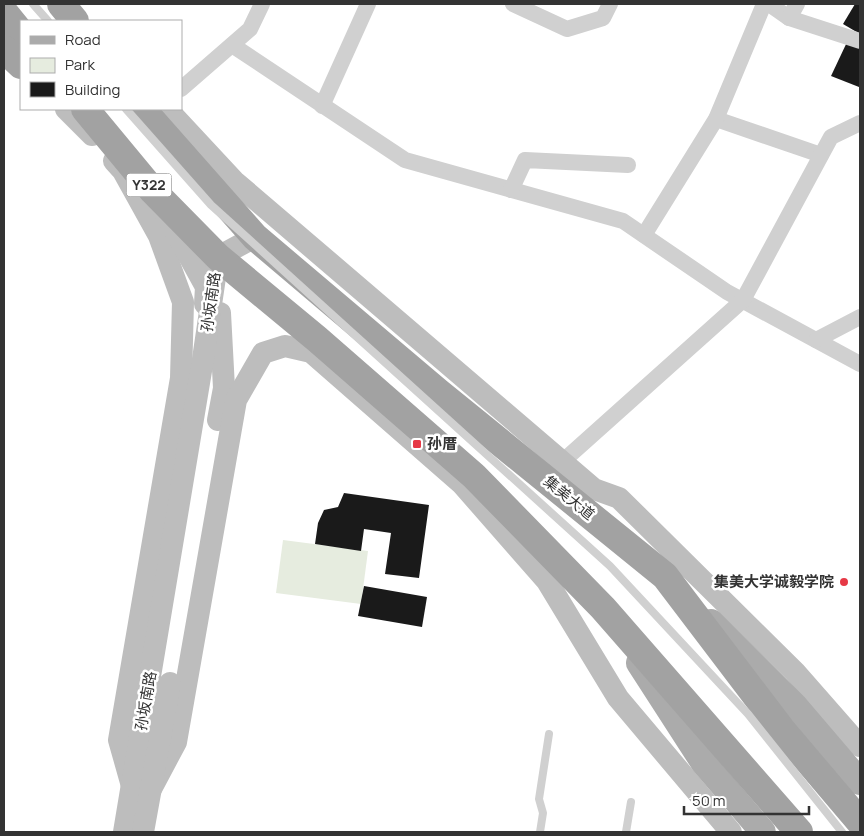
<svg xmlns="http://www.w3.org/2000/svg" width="864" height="836" viewBox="0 0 864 836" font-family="Manrope,'Noto Sans SC',sans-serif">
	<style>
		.green { fill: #e6ecdf }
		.building { fill: #1a1a1a }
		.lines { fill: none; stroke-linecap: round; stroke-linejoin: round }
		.service { stroke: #d0d0d0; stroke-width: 8 }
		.minor { stroke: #d0d0d0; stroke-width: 16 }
		.secondary { stroke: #bdbdbd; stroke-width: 22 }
		.primary { stroke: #ababab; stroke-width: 26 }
		.trunk { stroke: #a2a2a2; stroke-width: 28 }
		.service-bridge { stroke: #d0d0d0; stroke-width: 8 }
		.poi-dot { fill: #e63946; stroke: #fff; stroke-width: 2 }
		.labels { text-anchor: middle; stroke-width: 5; stroke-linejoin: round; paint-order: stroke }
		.shield { fill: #fff; stroke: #707070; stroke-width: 1 }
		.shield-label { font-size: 14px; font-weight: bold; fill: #333 }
		.street-label { font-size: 15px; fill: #333; stroke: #fff }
		.poi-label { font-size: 15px; font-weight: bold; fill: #333; stroke: #fff; text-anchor: start }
	</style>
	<rect width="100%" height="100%" fill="#fff"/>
	<polygon class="green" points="283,540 368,551 361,604 276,593"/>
	<g class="building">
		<polygon points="855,4 860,4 860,34 843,24"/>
		<polygon points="848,40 860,45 859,87 831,76"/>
		<polygon points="344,493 429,505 419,578 385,574 391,533 364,529 361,551 315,544 318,523 324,510 338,507"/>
		<polygon points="364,586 427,597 422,627 358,616"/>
	</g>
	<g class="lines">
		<g class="service">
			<polyline points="33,4 48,21"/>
			<polyline points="540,832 543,813 539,799 549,734"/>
			<polyline points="626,832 631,802"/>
		</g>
		<g class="minor">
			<polyline points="513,4 567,29 603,18 610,4"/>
			<polyline points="769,4 789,18 860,41"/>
			<polyline points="789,18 797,4"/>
			<polyline points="232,45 405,160 623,221 727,292 860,364"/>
			<polyline points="181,89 250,29 262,4"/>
			<polyline points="322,106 368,4"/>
			<polyline points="716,119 821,155"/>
			<polyline points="511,190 525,160 628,165"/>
			<polyline points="644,235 716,119 764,4"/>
			<polyline points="816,340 860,317"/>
			<polyline points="562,462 743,300 831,137 860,123"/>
		</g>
		<g class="secondary">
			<polyline points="66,109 92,135"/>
			<polyline points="167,109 234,181 594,489 619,498 795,672 860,746"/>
			<polyline points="114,161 123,171 159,236 183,302 181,378 119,740 132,786"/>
			<polyline points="163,209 206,287 205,304"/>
			<polyline points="218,257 255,237"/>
			<polyline points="218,420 224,388 220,313"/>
			<polyline points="151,789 176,742 236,400 263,353 285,346 311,352 462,484 547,581 618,698 731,832"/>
			<polyline points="124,832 203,359 218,257"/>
			<polyline points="143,832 170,683"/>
		</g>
		<g class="primary">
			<polyline points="711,622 795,706 860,782"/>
			<polyline points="639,663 703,762 763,832"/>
		</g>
		<g class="trunk">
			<polyline points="61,4 75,21"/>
			<polyline points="4,12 21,33"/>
			<polyline points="4,49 21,65"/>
			<polyline points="85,109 153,191 218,257 317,339 474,476 603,608 799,832"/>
			<polyline points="142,109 255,237 438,392 665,576 782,730 860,822"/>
		</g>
		<polyline class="service-bridge" points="126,109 211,205 610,566 748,714 842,832"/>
	</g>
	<g class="poi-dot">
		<rect x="412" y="439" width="10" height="10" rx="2.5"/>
		<circle cx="844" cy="582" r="5"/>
	</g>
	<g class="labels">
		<rect class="shield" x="126.5" y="173.5" width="45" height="23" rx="4"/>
		<g class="shield-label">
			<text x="149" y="190">Y322</text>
		</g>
		<g class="street-label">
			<text transform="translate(211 302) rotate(-82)" y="5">孙坂南路</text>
			<text transform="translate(569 498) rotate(39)" y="5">集美大道</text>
			<text transform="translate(146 701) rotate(-80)" y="5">孙坂南路</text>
		</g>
		<g class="poi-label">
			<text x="427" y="449">孙厝</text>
			<text x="834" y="587" text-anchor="end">集美大学诚毅学院</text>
		</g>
	</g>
	<rect width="864" height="836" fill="none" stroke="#333333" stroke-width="10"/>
	<rect x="20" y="20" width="162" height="90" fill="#ffffff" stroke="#adadad"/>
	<rect x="30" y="36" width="25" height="8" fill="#ababab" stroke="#adadad"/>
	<text x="65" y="45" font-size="15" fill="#333333">Road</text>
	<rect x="30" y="58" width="25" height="15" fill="#e6ecdf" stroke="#adadad"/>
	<text x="65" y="70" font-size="15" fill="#333333">Park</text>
	<rect x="30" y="82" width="25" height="15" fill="#1a1a1a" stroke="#adadad"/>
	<text x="65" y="95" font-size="15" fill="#333333">Building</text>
	<path d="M684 806v8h125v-8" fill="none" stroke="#333333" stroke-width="2.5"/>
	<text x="692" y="806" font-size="15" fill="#333333" stroke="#ffffff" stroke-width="4" paint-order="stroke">50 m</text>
</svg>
